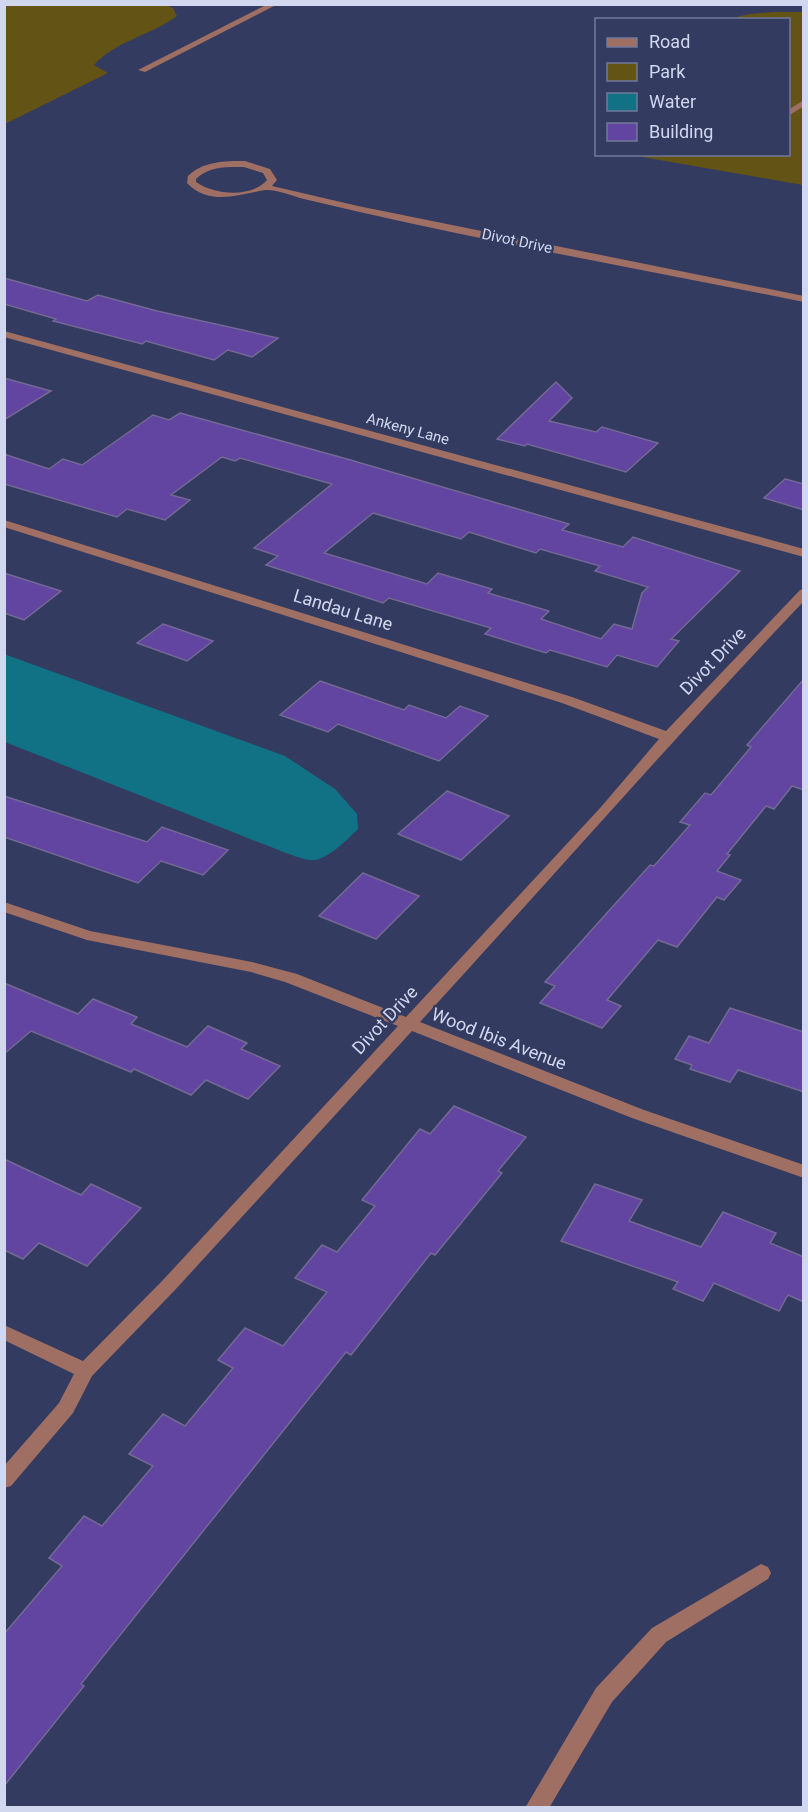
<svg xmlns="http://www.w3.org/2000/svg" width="808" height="1812" viewBox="0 0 808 1812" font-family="Roboto,sans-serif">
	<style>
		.green { fill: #635314 }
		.water { fill: #127285 }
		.building { fill: #6145a0; stroke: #736994; stroke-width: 1.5; fill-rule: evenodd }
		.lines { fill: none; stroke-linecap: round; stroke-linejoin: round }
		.minor { fill: #9f6f63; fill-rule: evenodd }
		.labels { text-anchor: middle; stroke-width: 5; stroke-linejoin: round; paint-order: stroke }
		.far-street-label { font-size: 15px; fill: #d1d7ef; stroke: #333b61 }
		.street-label { font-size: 18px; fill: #d1d7ef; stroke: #333b61 }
	</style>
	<rect width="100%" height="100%" fill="#333b61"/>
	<g class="green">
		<path d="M 166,5 L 173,8 L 177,16 C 152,35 115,41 94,65 L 108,73 L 5,124 L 5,5 Z"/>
		<polygon points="774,12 803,12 803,185 631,155 788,154 788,20 727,19 750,14"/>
	</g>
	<path class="water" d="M 4,654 L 285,756 L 335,789 L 357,814 L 358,829 C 347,840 330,857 315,860 C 306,861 295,856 286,853 L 5,742 Z"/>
	<g class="building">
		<polygon points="4,278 87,301 98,295 157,311 278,338 252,357 228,350 214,360 146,341 142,344 53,321 56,319 4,304"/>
		<polygon points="4,378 51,391 4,420"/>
		<polygon points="556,382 572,398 549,421 596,432 602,427 658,443 626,472 527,444 525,446 497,439"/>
		<path d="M 180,413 L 347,459 L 569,524 L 562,530 L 623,547 L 633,537 L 740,571 L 671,639 L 679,641 L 657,667 L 617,655 L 607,667 L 550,650 L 546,653 L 485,634 L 491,628 L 389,598 L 383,603 L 266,565 L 278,556 L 254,548 L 332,484 L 240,458 L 235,461 L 222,457 L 171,495 L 190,500 L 165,520 L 127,509 L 117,517 L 4,484 L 4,454 L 49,469 L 63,459 L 82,465 L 153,415 L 169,420 ZM 373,513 L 461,539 L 469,532 L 536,553 L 540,549 L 600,566 L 595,571 L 648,587 L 642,593 L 632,629 L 614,624 L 601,639 L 541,619 L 549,611 L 488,593 L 492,589 L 438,573 L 427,584 L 324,553 Z"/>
		<polygon points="785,479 804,484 804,510 764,498"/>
		<polygon points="4,573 61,591 24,620 4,613"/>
		<polygon points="163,624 213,641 187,661 137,643"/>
		<polygon points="804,679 804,790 792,786 774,809 766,806 727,854 730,855 717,871 741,880 724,900 717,897 677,947 658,940 607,1000 621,1006 602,1028 540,1003 555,986 545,982 650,865 654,866 690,825 680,822 705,793 711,795 751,747 747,745"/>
		<polygon points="320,681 404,710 409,705 446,718 460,706 488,716 439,761 338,724 328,732 280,715"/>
		<polygon points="447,791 509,816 461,860 398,834"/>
		<polygon points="4,796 147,842 162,827 228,850 203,875 161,861 138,883 4,837"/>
		<polygon points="363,873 419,896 376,939 319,916"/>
		<polygon points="4,983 78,1014 93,999 137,1017 131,1024 187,1047 208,1026 247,1043 241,1049 280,1066 248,1099 206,1080 191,1095 134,1069 131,1072 31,1031 4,1054"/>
		<polygon points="730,1008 804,1032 804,1092 738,1070 730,1082 690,1069 692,1065 675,1059 689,1036 709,1043"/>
		<polygon points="454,1106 526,1137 498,1171 502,1173 435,1255 431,1253 351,1355 346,1352 81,1684 84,1686 4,1786 4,1634 62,1566 49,1558 84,1516 102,1526 153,1466 129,1454 163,1414 185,1426 233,1368 218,1360 245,1328 283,1346 327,1292 295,1278 322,1245 337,1252 375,1206 362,1200 420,1129 430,1134"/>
		<polygon points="4,1159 81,1195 91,1184 141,1208 87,1266 39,1243 23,1259 4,1250"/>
		<polygon points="595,1184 642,1200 629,1221 701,1247 723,1212 776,1233 770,1243 804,1257 804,1302 788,1295 779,1311 714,1283 703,1301 673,1289 678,1282 561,1241"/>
	</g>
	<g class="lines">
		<g class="minor">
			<polygon points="268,4 278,4 145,72 138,70"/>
			<polygon points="804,100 804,106 788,116 788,110"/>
			<path d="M 245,161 L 270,169 L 277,180 L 272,186 L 358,206 L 804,296 L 804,302 C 637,268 469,239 304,199 C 293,196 276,189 265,190 C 238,195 209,206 187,183 L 188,176 C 204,161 224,161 245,161 ZM 244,167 L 263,173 L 267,180 C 252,198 214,195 196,182 L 196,179 C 209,166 227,167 244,167 Z"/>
			<polygon points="4,331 804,549 804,557 4,337"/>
			<path d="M 4,520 L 572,697 L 666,731 L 800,590 L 804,589 L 804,601 C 673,739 548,882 420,1022 L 644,1110 L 804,1165 L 804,1178 L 632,1118 L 412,1031 L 175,1290 L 92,1376 L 73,1413 L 11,1486 L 4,1488 L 4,1466 L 59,1403 L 74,1374 L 4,1340 L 4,1325 L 83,1361 L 163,1280 L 398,1026 L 285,982 L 251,972 L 87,940 L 4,912 L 4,902 L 90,931 L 252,962 L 297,974 L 406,1017 L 601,807 L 659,739 L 562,703 L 4,527 Z"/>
			<polygon points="761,1564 768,1567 771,1573 768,1579 666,1642 612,1702 549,1808 525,1808 596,1688 652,1628"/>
		</g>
	</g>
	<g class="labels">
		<g class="far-street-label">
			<text transform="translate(517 241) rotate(12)" y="5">Divot Drive</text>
			<text transform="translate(408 429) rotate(15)" y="5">Ankeny Lane</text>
		</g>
		<g class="street-label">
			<text transform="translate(343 610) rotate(17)" y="6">Landau Lane</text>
			<text transform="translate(713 661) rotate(-46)" y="6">Divot Drive</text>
			<text transform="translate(385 1020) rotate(-47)" y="6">Divot Drive</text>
			<text transform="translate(499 1039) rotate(21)" y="6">Wood Ibis Avenue</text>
		</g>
	</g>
	<rect width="808" height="1812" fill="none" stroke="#d1d7ef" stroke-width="12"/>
	<rect x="595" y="18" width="195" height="138" fill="#333b61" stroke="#72799a" stroke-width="1.5"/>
	<rect x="607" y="38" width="30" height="9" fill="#9f6f63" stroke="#72799a" stroke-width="1.5"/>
	<text x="649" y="48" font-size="18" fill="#d1d7ef">Road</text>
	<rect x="607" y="63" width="30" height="18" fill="#635314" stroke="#72799a" stroke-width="1.5"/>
	<text x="649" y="78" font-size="18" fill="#d1d7ef">Park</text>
	<rect x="607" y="93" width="30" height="18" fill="#127285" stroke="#72799a" stroke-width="1.5"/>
	<text x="649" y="108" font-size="18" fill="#d1d7ef">Water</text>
	<rect x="607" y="123" width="30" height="18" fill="#6145a0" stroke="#72799a" stroke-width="1.5"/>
	<text x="649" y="138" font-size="18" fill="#d1d7ef">Building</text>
</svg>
